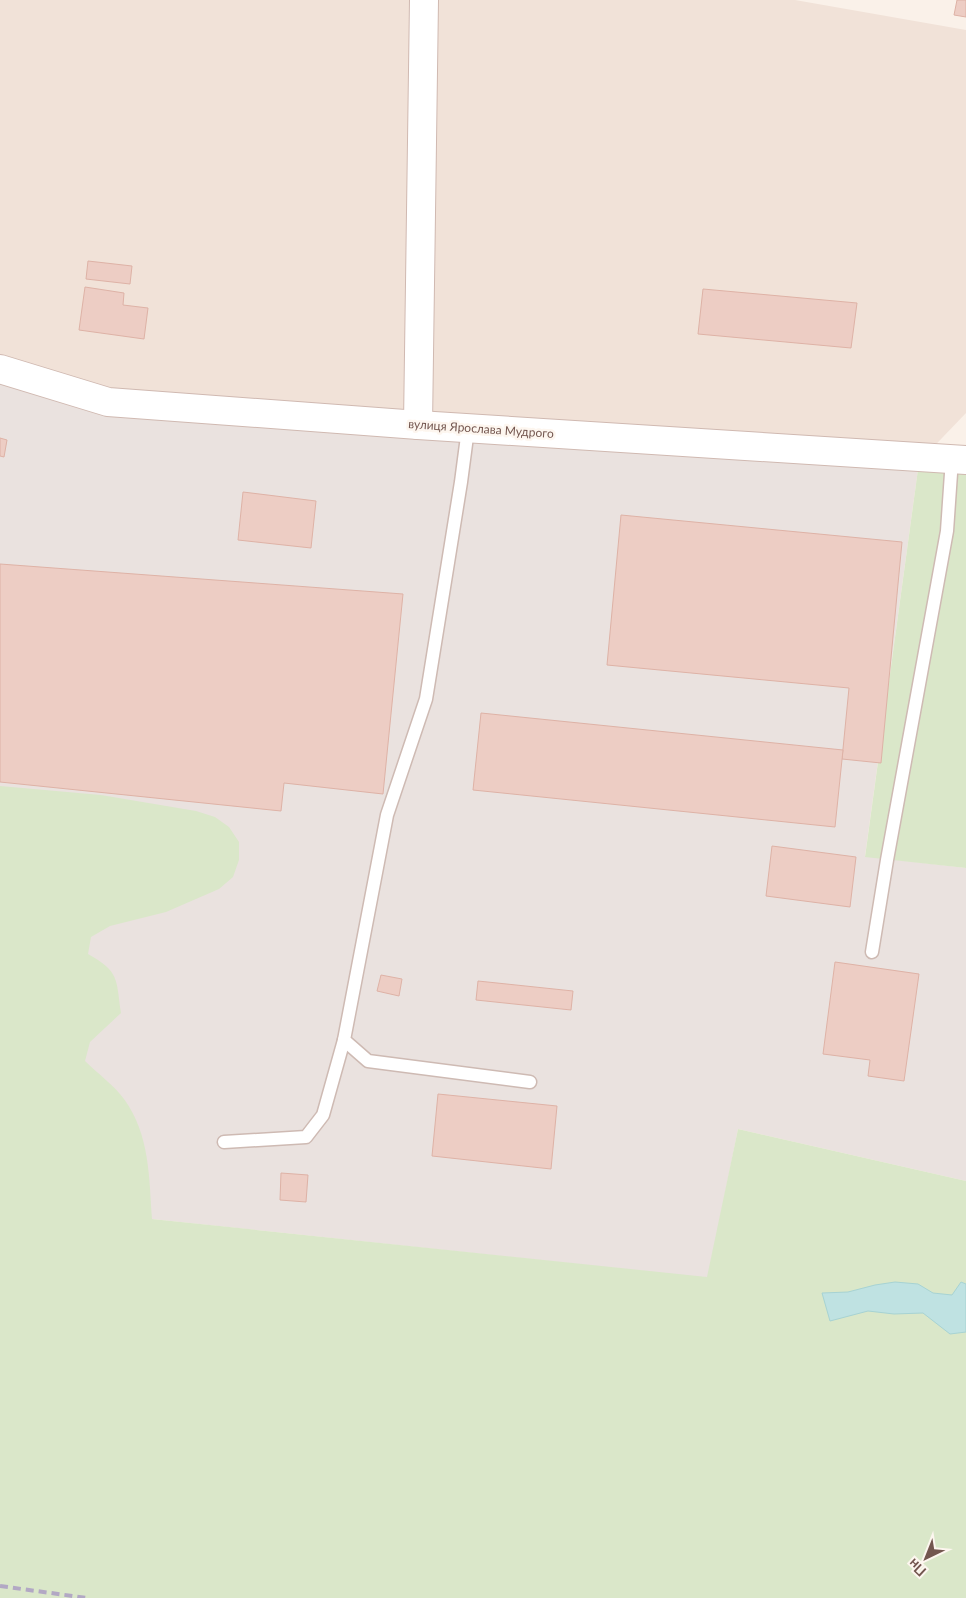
<svg xmlns="http://www.w3.org/2000/svg" width="966" height="1598" viewBox="0 0 966 1598" font-family="Lato,sans-serif">
	<style>
		.residential { fill: #f1e2d8 }
		.industrial { fill: #eae2df }
		.green { fill: #dae7c9 }
		.water { fill: #bfe2e2; stroke: #a7d3d3 }
		.building { fill: #edcdc4; stroke: #deb2a6 }
		.lines { fill: none; stroke-linecap: round; stroke-linejoin: round }
		.lane-casing { stroke: #cebab3; stroke-width: 15 }
		.secondary-casing { stroke: #d0b9b1; stroke-width: 30 }
		.lane { stroke: #fff; stroke-width: 12 }
		.secondary { stroke: #fff; stroke-width: 28 }
		.rail { stroke: #b2a8c4; stroke-width: 4; stroke-dasharray: 8 5; stroke-linecap: butt }
		.labels { text-anchor: middle; stroke-width: 5; stroke-linejoin: round; paint-order: stroke }
		.street-label { font-size: 12px; fill: #73564f; stroke: #fdf6ef }
	</style>
	<rect width="100%" height="100%" fill="#faf1e9"/>
	<polygon class="residential" points="0,0 795,0 966,30 966,413 919,462 112,407 0,372"/>
	<polygon class="industrial" points="0,372 112,407 919,462 865,856 966,868 966,1181 738,1129 708,1278 152,1219 0,1196"/>
	<g class="green">
		<polygon points="919,462 966,467 966,868 865,857"/>
		<path d="M 0,786 L 101,795 L 196,811 L 215,817 L 229,827 L 239,842 L 239,860 L 233,877 L 219,889 L 166,912 L 110,926 L 91,937 L 88,954 C 120,972 116,979 121,1013 L 90,1042 L 85,1061 C 97,1073 115,1086 124,1099 C 150,1135 149,1177 152,1219 L 707,1277 L 738,1129 L 966,1181 L 966,1598 L 0,1598 Z"/>
	</g>
	<polygon class="water" points="895,1282 918,1284 933,1293 952,1295 961,1282 966,1284 966,1332 950,1334 923,1313 894,1314 868,1311 830,1321 822,1293 848,1292 875,1285"/>
	<g class="building">
		<polygon points="957,0 966,0 966,17 954,15"/>
		<polygon points="88,261 132,266 130,284 86,279"/>
		<polygon points="85,287 124,293 123,305 148,308 144,339 79,330"/>
		<polygon points="703,289 857,303 851,348 698,334"/>
		<polygon points="0,438 7,440 4,457 0,456"/>
		<polygon points="243,492 316,501 311,548 238,540"/>
		<polygon points="621,515 902,542 881,763 842,759 849,688 607,665"/>
		<polygon points="0,564 403,594 383,794 284,783 281,811 0,782"/>
		<polygon points="481,713 843,750 835,827 473,790"/>
		<polygon points="772,846 856,857 850,907 766,896"/>
		<polygon points="835,962 919,974 904,1081 868,1076 870,1060 823,1054"/>
		<polygon points="381,975 402,979 399,996 377,991"/>
		<polygon points="478,981 573,991 571,1010 476,1000"/>
		<polygon points="438,1094 557,1106 551,1169 432,1156"/>
		<polygon points="281,1173 308,1175 306,1202 280,1200"/>
	</g>
	<g class="lines">
		<defs>
			<g id="lane">
				<polyline points="468,429 461,482 426,699 387,815 344,1040 368,1061 530,1082"/>
				<polyline points="872,952 887,860 947,531 952,459"/>
				<polyline points="224,1142 306,1137 323,1115 344,1040"/>
			</g>
			<g id="secondary">
				<polyline points="0,369 108,402 418,425 966,460"/>
				<polyline points="418,425 424,0"/>
			</g>
		</defs>
		<use href="#lane" class="lane-casing"/>
		<use href="#secondary" class="secondary-casing"/>
		<use href="#lane" class="lane"/>
		<use href="#secondary" class="secondary"/>
		<polyline class="rail" points="0,1586 87,1598"/>
	</g>
	<g class="labels">
		<g class="street-label">
			<text transform="translate(481 429) rotate(4)" y="4">вулиця Ярослава Мудрого</text>
		</g>
	</g>
	<g transform="translate(926 1558) rotate(223)" stroke="#fdf6ef" stroke-width="4" paint-order="stroke">
	<path d="M0-4L9 19L0 12L-9 19Z" fill="#73564f"/>
	<text y="-8" font-size="14" font-weight="bold" text-anchor="middle" fill="#73564f">Пн</text>
	</g>
</svg>
